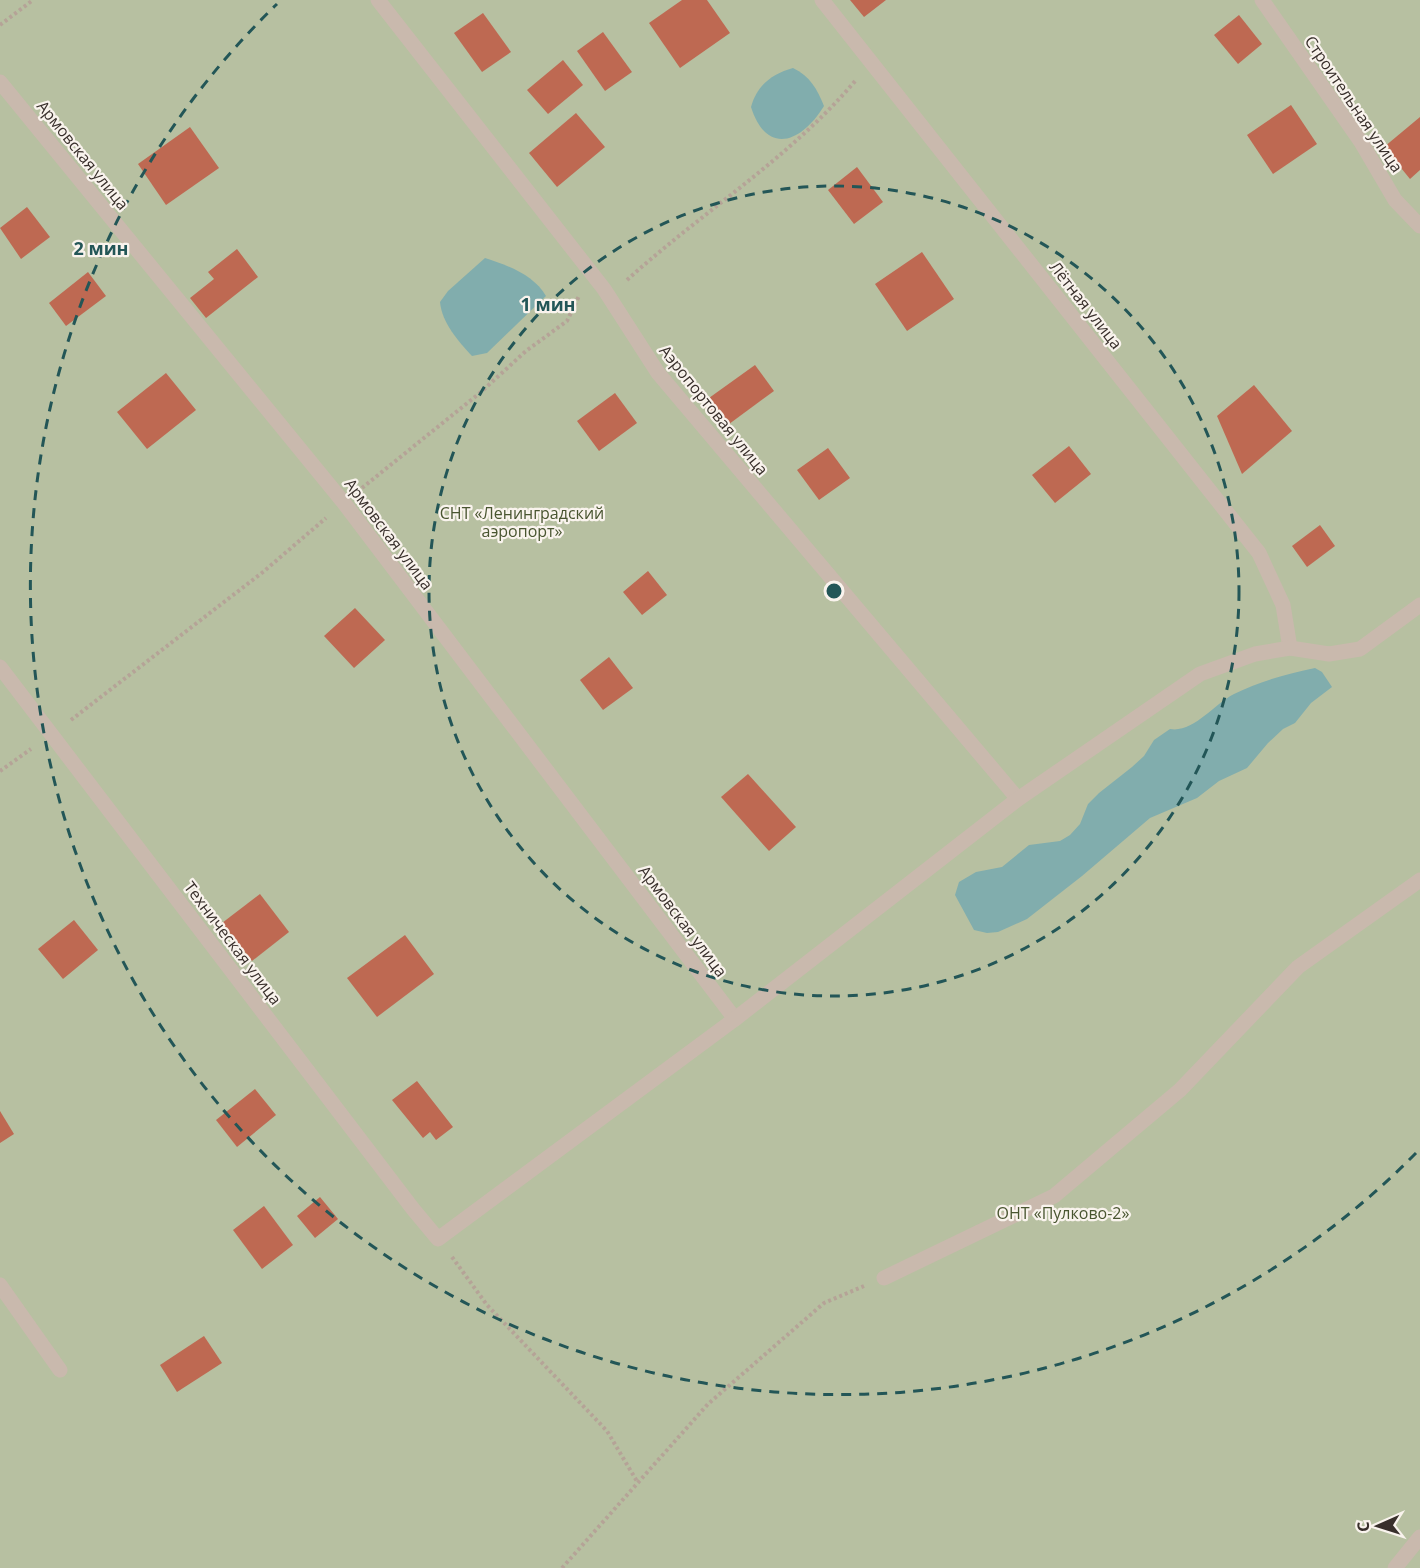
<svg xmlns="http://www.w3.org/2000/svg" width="1420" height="1568" viewBox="0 0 1420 1568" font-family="'Open Sans',sans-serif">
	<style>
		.green { fill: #b7c0a1 }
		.water { fill: #81adad }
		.building { fill: #be6952 }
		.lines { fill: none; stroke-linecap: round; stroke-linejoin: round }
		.path { stroke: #b5a397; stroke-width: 4; stroke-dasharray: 3 3; stroke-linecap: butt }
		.minor { stroke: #c9b9ad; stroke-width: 15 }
		.ring { fill: none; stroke: #235657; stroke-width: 3; stroke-dasharray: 10 8 }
		.labels { text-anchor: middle; stroke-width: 4.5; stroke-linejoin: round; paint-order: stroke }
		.street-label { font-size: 16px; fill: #382f2b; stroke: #f9f3ed }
		.park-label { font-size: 16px; fill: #495530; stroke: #f9f3ed }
		.centre { fill: #235657; stroke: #f9f3ed; stroke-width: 3 }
		.ring-label { font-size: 18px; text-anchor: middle; font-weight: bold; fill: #235657; stroke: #f9f3ed; stroke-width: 4.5; stroke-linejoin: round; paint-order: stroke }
	</style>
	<rect width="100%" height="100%" fill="#f2e9e0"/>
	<rect class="green" x="0" y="0" width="1420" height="1568"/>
	<g class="water">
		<path d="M 793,68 C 810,76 817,89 824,106 C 802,142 767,157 751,107 C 757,85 772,74 793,68 Z"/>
		<path d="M 485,258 C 507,265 534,275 546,296 L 487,353 L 472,356 C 458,341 442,323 440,302 L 448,291 Z"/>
		<path d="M 1315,668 L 1322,672 L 1332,687 L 1311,703 L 1295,723 L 1283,729 L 1268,743 L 1247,768 L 1219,781 L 1197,798 L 1150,818 L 1082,876 L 1027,919 L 998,932 L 987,933 L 974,930 L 955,895 L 959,882 L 976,872 L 1002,867 L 1029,845 L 1060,841 L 1070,835 L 1080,824 L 1088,804 L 1099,793 L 1132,767 L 1144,756 L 1154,740 L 1170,729 C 1193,733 1213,705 1234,694 C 1260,681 1287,674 1315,668 Z"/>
	</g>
	<g class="building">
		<polygon points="682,0 707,0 730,33 680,68 649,23"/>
		<polygon points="850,0 886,0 864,17"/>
		<polygon points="483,13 511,52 482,72 454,33"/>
		<polygon points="1239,15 1262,44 1238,64 1214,35"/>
		<polygon points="603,32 632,72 605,91 577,51"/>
		<polygon points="563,60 583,85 548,114 527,90"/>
		<polygon points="1291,105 1317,144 1273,174 1247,135"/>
		<polygon points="576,113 605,147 557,187 529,153"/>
		<polygon points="1420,117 1420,170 1410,179 1384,147"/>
		<polygon points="190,127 219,168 166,205 138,164"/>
		<polygon points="857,167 883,202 854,224 828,190"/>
		<polygon points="27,207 50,237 21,259 0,228"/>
		<polygon points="237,249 258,277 206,318 190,298 214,279 208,272"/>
		<polygon points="922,252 954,299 907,331 875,284"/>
		<polygon points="88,272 106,296 66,326 49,303"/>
		<polygon points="755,365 774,391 721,430 702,403"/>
		<polygon points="166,373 196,410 147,449 117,412"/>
		<polygon points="1254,385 1292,431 1242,474 1217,416"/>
		<polygon points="615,393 637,423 599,451 577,421"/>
		<polygon points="1069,446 1091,474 1055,503 1032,475"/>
		<polygon points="828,448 850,478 819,500 797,470"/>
		<polygon points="1320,525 1335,546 1307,567 1292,546"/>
		<polygon points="648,571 667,595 642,615 623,592"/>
		<polygon points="355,608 385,640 354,668 324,636"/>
		<polygon points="609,657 633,688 603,710 580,680"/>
		<polygon points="748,774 796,827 769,851 721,797"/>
		<polygon points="260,894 289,932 252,961 222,923"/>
		<polygon points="74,920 98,950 63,979 38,949"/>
		<polygon points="405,935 434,974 377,1017 347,978"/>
		<polygon points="417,1081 453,1127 436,1140 430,1132 423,1138 392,1100"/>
		<polygon points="255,1089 276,1115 237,1147 216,1120"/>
		<polygon points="0,1111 14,1134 0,1143"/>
		<polygon points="320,1197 338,1219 315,1238 297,1216"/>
		<polygon points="264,1206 293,1245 262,1269 233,1230"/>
		<polygon points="204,1336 222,1363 177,1392 160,1365"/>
	</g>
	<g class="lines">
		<g class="path">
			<polyline points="0,25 33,0"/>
			<path d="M 627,280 C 702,212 790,158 856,80"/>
			<polyline points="362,488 481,392 526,351 567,321 579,296"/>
			<polyline points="71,720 263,572 326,518"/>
			<polyline points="0,771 31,749"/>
			<polyline points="452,1257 487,1305 607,1431 638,1483"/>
			<polyline points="562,1568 708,1404 824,1303 864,1286"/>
		</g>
		<g class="minor">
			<polyline points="378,0 604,289 658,373 1018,799"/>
			<polyline points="822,0 1259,553 1283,605 1290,648"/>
			<polyline points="1262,0 1361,142 1395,200 1420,226"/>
			<polyline points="0,82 344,503 735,1019"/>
			<polyline points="0,667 413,1209 438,1239 735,1019 1018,799 1200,674 1255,654 1290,648 1329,654 1360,649 1420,605"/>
			<polyline points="884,1278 1054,1196 1180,1090 1298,967 1420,880"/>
			<polyline points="0,1285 60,1370"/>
			<polyline points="1395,1568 1420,1537"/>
		</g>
	</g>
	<g class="ring">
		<circle cx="834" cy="591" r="405"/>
		<path d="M1416 1153A809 809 0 1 1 277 4"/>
	</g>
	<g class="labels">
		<g class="street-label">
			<text transform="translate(1354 104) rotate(56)" y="6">Строительная улица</text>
			<text transform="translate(83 155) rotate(51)" y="6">Армовская улица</text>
			<text transform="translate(1086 305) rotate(52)" y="6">Лётная улица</text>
			<text transform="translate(714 410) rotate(51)" y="6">Аэропортовая улица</text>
			<text transform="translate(389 534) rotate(53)" y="6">Армовская улица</text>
			<text transform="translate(683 921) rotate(53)" y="6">Армовская улица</text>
			<text transform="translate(233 943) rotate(53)" y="6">Техническая улица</text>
		</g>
		<g class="park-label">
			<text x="522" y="519">СНТ «Ленинградский<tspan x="522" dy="18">аэропорт»</tspan></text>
			<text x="1063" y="1219">ОНТ «Пулково-2»</text>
		</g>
	</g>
	<circle cx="834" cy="591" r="9" class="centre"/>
	<g class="ring-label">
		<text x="101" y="255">2 мин</text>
		<text x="548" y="311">1 мин</text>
	</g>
	<g transform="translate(1378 1526) rotate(267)" stroke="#f9f3ed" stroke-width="4.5" paint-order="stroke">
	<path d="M0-4.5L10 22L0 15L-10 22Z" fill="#382f2b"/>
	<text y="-9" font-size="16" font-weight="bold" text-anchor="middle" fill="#382f2b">С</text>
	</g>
</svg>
